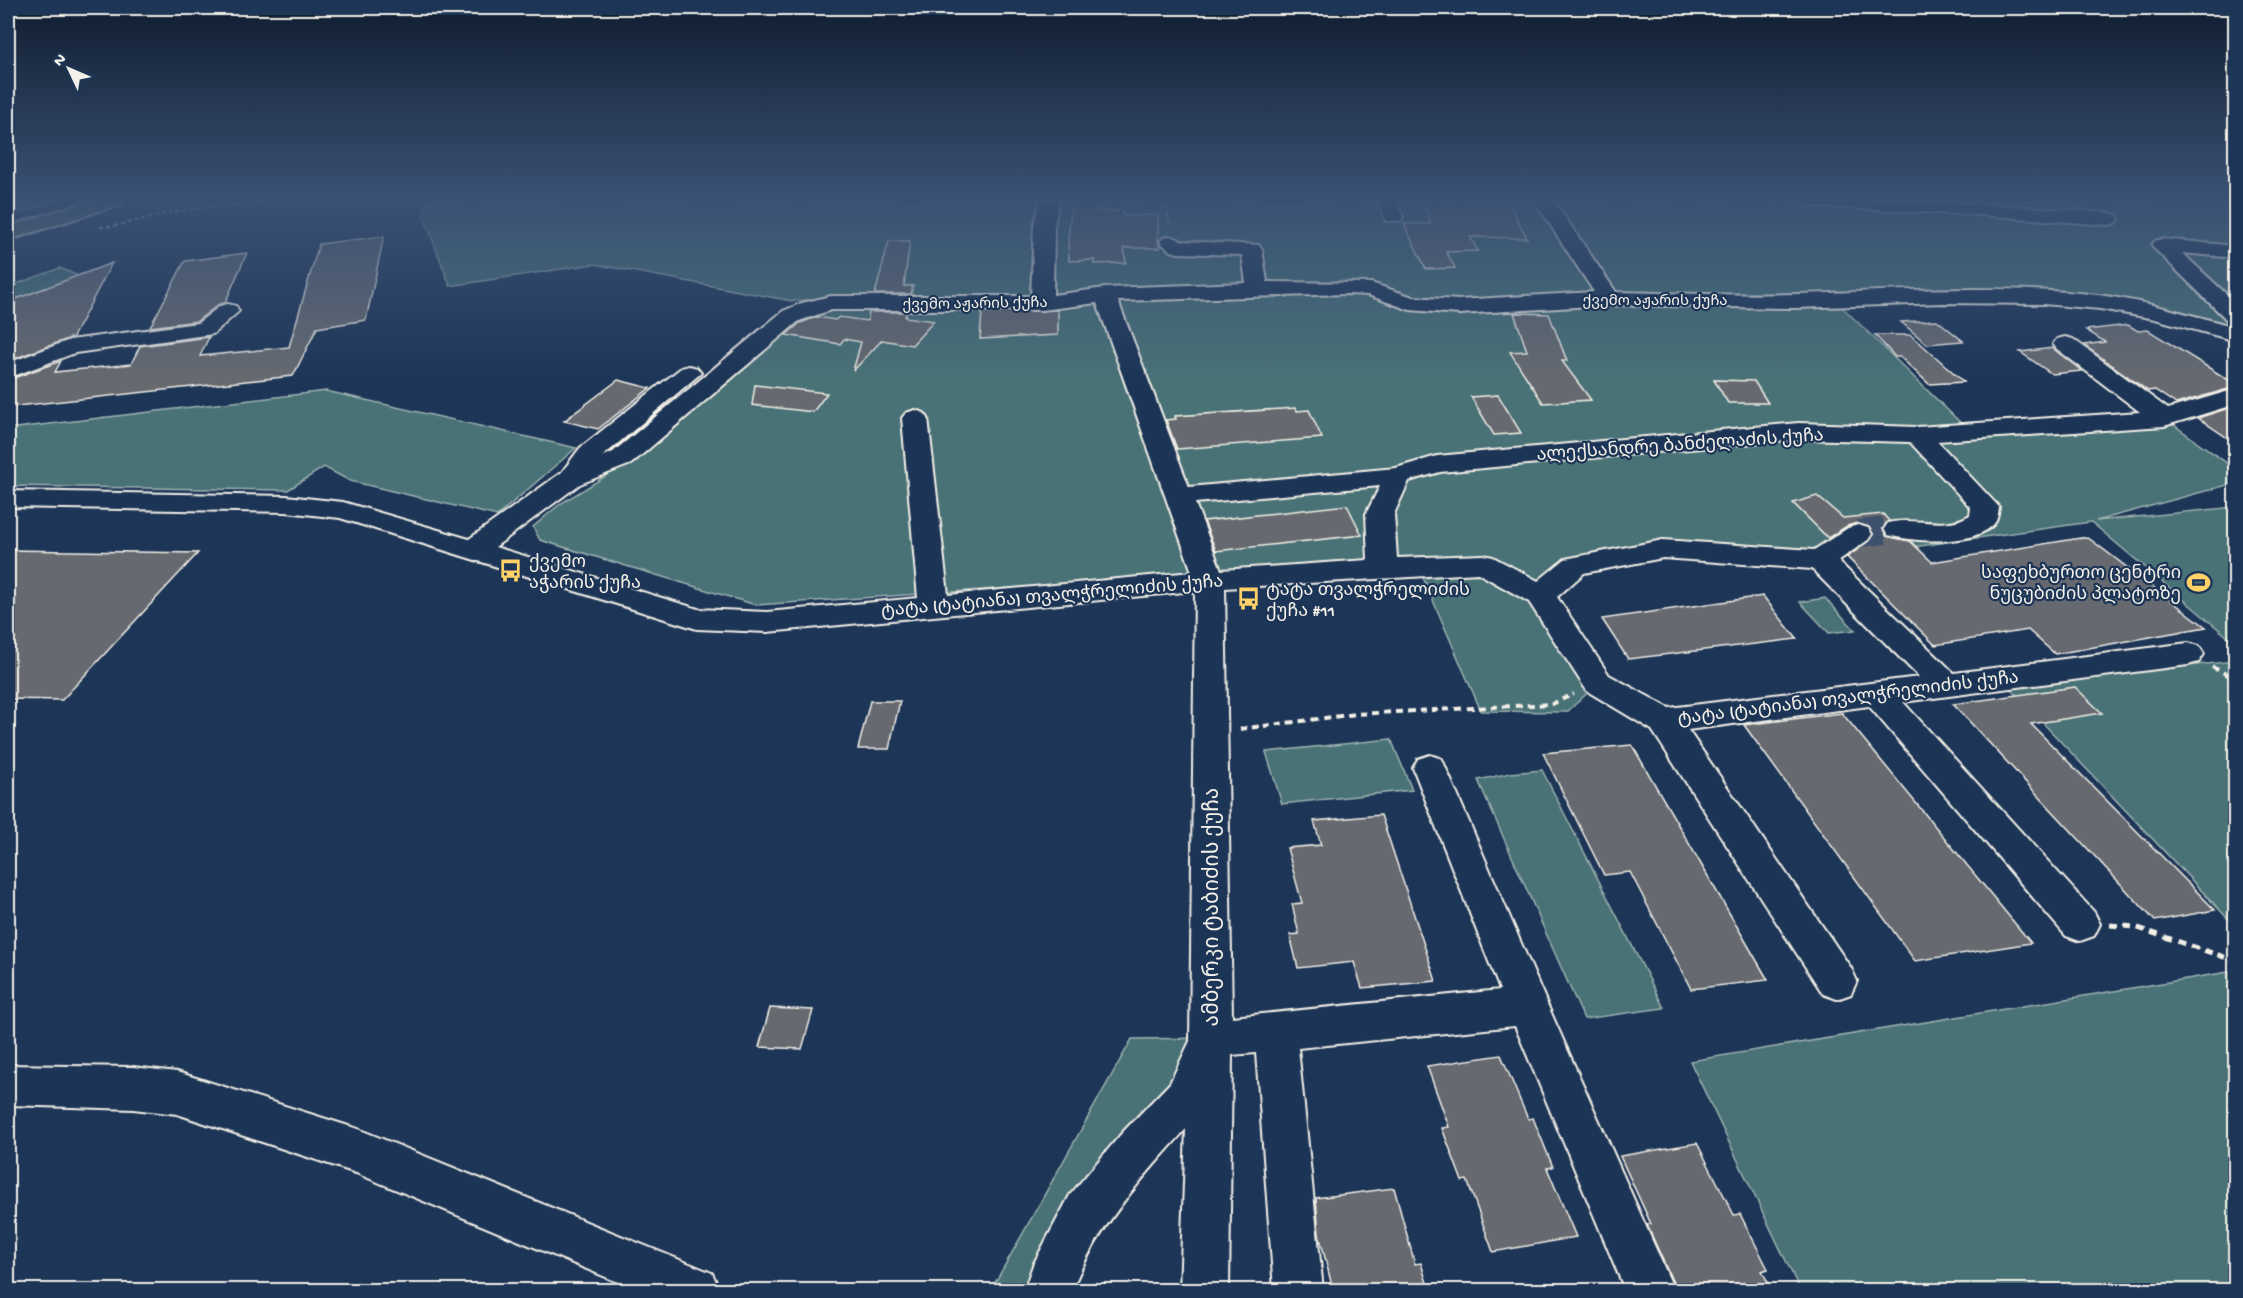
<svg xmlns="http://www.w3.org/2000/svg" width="2243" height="1298" viewBox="0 0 2243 1298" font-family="'Gochi Hand','Noto Sans Georgian',sans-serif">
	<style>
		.green { fill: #497277; stroke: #9eb2b0; stroke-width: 1.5 }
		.building { fill: #666a70; stroke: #f4f1e8; stroke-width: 1.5 }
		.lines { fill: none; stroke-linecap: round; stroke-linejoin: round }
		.minor-tunnel { stroke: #3d516d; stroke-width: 27; stroke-dasharray: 27 14; stroke-linecap: butt }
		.minor-casing { stroke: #f4f1e8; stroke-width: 4 }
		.major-casing { stroke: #f4f1e8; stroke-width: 5 }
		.path-far2 { stroke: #f4f1e8; stroke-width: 2; stroke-dasharray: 4 3; stroke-linecap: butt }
		.path-far1 { stroke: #f4f1e8; stroke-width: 4; stroke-dasharray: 7 5; stroke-linecap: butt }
		.path { stroke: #f4f1e8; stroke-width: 5; stroke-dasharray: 8 6; stroke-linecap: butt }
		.minor { fill: #1d3557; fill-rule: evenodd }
		.major { fill: #697266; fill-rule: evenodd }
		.labels { text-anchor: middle; stroke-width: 4.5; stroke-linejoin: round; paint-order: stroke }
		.far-street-label { font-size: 15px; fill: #f4f1e8; stroke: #1d3557 }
		.street-label { font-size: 18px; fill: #f4f1e8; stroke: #1d3557 }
		.poi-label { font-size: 18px; fill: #f4f1e8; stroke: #1d3557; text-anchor: start }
		.near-street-label { font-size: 21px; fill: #f4f1e8; stroke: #1d3557 }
	</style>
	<rect width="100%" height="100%" fill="#1d3557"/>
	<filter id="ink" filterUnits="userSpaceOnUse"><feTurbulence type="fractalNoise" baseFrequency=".0167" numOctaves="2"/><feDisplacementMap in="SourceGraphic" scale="12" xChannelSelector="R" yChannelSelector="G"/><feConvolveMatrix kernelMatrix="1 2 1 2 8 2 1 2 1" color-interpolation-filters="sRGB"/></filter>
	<g filter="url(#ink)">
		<g class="green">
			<polygon points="8,200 61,200 8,217"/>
			<polygon points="426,200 2235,200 2235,252 2163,245 2235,316 2235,334 2100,302 1835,300 1970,432 2164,418 2235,469 2235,483 2096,521 2235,507 2235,643 2091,522 1820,560 1663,549 1575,566 1540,595 1598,683 1567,712 1481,711 1418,566 1071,584 756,605 540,540 533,527 560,504 637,457 795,317 843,298 792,301 594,264 450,286 424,217"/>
			<polygon points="2175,250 2235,254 2235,308"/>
			<polygon points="60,268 78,276 8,302 8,287"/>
			<polygon points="326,391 576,448 497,516 350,481 324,467 288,490 8,486 8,429"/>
			<polygon points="1825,598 1855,630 1829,633 1800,602"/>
			<polygon points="2235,661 2235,926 2007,685"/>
			<polygon points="1391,739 1412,790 1282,804 1266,752"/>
			<polygon points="1542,770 1664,1008 1584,1019 1478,780 1511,773"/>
			<polygon points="2235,971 2235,1290 1800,1290 1690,1061"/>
			<polygon points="1211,1038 1050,1282 1048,1290 991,1290 1132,1039"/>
		</g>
		<g class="building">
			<polygon points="1072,200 1096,200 1096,211 1123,211 1123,216 1158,215 1158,242 1160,248 1124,248 1126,263 1094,264 1094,260 1069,261 1068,239"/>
			<polygon points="1423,200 1507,200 1527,238 1470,237 1478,251 1446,252 1455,268 1426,269 1404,224 1431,224"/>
			<polygon points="384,236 366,320 317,328 293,376 8,407 8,380 61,361 55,372 131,364 140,346 209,337 200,356 289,347 319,244"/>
			<polygon points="889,241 910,241 904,286 913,286 911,294 875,294"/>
			<polygon points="247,253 225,303 219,304 197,321 150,327 185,261"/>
			<polygon points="112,263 73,337 8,361 8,302"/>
			<polygon points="1058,310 1058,335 980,339 982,312"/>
			<polygon points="869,312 907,312 905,317 934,321 912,345 882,340 853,371 861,342 844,339 840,344 786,335 800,323 817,317 835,320 839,317 867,321"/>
			<polygon points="1514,313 1549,314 1567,361 1562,361 1591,400 1543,403 1510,352 1527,351"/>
			<polygon points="1937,320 1963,341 1927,344 1901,322"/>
			<polygon points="2128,325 2138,331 2148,330 2235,384 2235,387 2176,404 2155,390 2148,391 2084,345 2105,342 2086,330"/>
			<polygon points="1875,335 1911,335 1964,382 1929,384 1900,357 1895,357"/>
			<polygon points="2053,348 2056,351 2082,371 2052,374 2020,352"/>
			<polygon points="618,380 650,388 598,429 564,421"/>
			<polygon points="1714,380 1754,381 1768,403 1728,403"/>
			<polygon points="755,385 827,393 813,412 752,405"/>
			<polygon points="1498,395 1521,433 1494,435 1471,397"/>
			<polygon points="2235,406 2235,443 2198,418"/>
			<polygon points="1296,408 1297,411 1309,410 1322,438 1177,449 1166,420 1176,419 1175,416"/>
			<polygon points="1817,496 1843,518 1883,514 1889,521 1882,528 1886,536 1910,541 1932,562 2087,537 2206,627 2055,654 2028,630 1935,645 1847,557 1870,541 1874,535 1870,527 1857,523 1847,526 1828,538 1793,503"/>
			<polygon points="1347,505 1362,535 1216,551 1204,521"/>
			<polygon points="8,550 198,553 62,700 8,699"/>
			<polygon points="1763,596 1797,639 1628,659 1602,619"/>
			<polygon points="2075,687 2102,713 2031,724 2215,910 2155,921 1953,704"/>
			<polygon points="870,701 900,701 889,749 858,749"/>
			<polygon points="1842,713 2031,943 1915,961 1744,725"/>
			<polygon points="1632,745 1768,980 1691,989 1630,872 1604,875 1543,753"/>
			<polygon points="1381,815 1436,981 1362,988 1354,962 1298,968 1290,935 1299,934 1292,904 1302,903 1287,848 1321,845 1314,821"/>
			<polygon points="770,1008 813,1010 802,1049 759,1047"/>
			<polygon points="1501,1055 1528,1119 1533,1118 1553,1167 1547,1168 1576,1237 1493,1252 1467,1180 1462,1181 1442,1128 1449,1127 1427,1066"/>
			<polygon points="1697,1143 1734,1215 1740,1214 1768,1269 1762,1271 1772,1290 1681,1290 1678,1284 1674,1285 1647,1225 1651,1224 1620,1156"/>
			<polygon points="1394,1188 1415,1264 1421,1263 1429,1290 1333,1290 1319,1234 1316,1198"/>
		</g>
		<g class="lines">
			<polyline class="minor-tunnel" points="1858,534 1898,529"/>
			<defs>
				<g id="minor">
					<path d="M 1040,200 L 1059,200 L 1054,226 L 1053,295 L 1105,288 L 1246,283 L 1242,255 L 1178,253 L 1171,251 L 1160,242 L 1163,238 L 1170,236 L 1183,241 L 1259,245 L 1262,249 L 1267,282 L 1371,283 L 1413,297 L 1459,300 L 1594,292 L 1534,200 L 1553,200 L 1616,292 C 1676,293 1737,296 1798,294 C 1897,291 1999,284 2098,295 C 2145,301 2190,315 2236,327 L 2236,341 L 2155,319 L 2100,309 L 2043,304 L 1943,303 L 1794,308 L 1609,305 L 1459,314 L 1410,310 L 1368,295 L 1348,294 L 1118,301 L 1189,487 L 1396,468 L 1437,456 L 1799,423 L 1917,427 L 2140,412 L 2057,349 L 2053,344 L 2057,339 L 2065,337 L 2073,339 L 2168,409 L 2236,389 L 2236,404 L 2164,426 L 1937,441 L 1999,507 C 1998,513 1998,520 1993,525 C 1972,546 1915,542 1888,535 L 1884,529 L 1888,523 C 1915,516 1944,531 1970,515 L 1971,508 L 1910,442 L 1799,439 L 1440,472 L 1409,481 L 1394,514 L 1397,558 L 1483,555 L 1493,557 L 1538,581 L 1565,559 L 1663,540 L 1814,550 L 1848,528 L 1858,525 L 1868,528 L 1872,534 L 1868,540 L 1838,561 L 1954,673 L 2188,643 L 2199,646 L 2204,654 L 2199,662 L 2188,665 L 1903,702 L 2094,912 L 2100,924 L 2094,936 L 2080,941 L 2066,936 L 1869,706 L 1688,730 L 1851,968 L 1857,981 L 1851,994 L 1837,999 L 1823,994 L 1652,730 L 1587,691 L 1529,602 L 1478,573 L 1225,588 L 1232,1017 L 1500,990 L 1413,768 L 1418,759 L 1430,755 L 1442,759 L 1548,1006 L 1674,1290 L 1625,1290 L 1515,1026 L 1298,1048 L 1323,1290 L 1274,1290 L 1256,1053 L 1232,1055 L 1229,1290 L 1180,1290 L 1186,1129 C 1142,1178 1096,1228 1072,1290 L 1024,1290 L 1033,1265 L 1070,1195 L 1122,1133 L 1170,1083 L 1190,1041 L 1195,591 L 767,632 L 697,629 L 340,518 L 286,512 L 8,507 L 8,491 L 286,496 L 343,502 L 469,539 L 562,472 L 580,448 L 681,368 L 689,366 L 697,368 L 701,373 L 602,457 L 613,452 L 783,311 L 802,303 L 831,296 L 1031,296 L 1034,226 ZM 1097,303 L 1192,572 L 948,595 L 928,418 L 924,413 L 915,410 L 906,413 L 902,418 L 918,598 L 767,612 L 698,609 L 495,547 L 580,484 L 631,464 L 799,321 L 831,310 L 1042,310 ZM 1380,486 L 1366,514 L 1368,560 L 1221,570 L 1195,503 ZM 1663,558 L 1812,569 L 1919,677 L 1669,708 L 1609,675 L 1557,597 L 1584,573 Z"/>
					<polygon points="1378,200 1396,200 1403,217 1400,221 1386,221"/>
					<path d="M 1800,200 C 1904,198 2006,205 2109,213 L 2116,215 L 2119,219 L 2116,223 L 2109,225 L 1981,215 L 1810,206 L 1803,204 Z"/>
					<polygon points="2162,239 2236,246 2236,258 2182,253 2236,303 2236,323 2228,321 2155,249 2152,245 2155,241"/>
					<polygon points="228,304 236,306 239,311 213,334 75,353 8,378 8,363 70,340 198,323 220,306"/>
					<polygon points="8,1065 133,1067 177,1072 358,1129 712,1273 720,1290 637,1290 356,1173 177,1114 133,1109 8,1105"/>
				</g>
				<polygon id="major" points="93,200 123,200 120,204 8,240 8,227"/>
			</defs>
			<use href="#minor" class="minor-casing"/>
			<use href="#major" class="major-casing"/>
			<g class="path-far2">
				<polyline points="1166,200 1169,223"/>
				<polyline points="100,227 114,226 177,211 281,200"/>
			</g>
			<g class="path-far1">
				<polyline points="2212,667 2236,679"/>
				<polyline points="1240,729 1356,714 1552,704 1574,694"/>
			</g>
			<polyline class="path" points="2110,925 2135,927 2236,961"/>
			<use href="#minor" class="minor"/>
			<use href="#major" class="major"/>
		</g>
	</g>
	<linearGradient id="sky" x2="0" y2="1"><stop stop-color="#101d30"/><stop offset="0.52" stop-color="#3a5174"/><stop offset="1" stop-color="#3a5174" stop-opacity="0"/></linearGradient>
	<rect width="2243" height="382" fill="url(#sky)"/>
	<defs>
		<symbol id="bus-bare" viewBox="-9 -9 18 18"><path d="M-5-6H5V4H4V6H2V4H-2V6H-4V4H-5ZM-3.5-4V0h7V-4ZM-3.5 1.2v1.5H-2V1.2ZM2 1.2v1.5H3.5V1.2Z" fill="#ffd166" stroke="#1d3557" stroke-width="2.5" paint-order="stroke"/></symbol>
		<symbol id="stadium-bare" viewBox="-9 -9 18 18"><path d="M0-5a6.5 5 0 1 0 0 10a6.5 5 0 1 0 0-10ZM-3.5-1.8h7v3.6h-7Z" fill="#ffd166" stroke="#1d3557" stroke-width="2.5" paint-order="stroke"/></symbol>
	</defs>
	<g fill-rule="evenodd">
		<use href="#bus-bare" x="494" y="554" width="33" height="33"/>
		<use href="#stadium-bare" x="2182" y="566" width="33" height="33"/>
		<use href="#bus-bare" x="1232" y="582" width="33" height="33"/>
	</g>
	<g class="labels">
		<g class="far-street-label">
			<text x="1655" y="305">ქვემო აჟარის ქუჩა</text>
			<text transform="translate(975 303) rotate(-1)" y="5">ქვემო აჟარის ქუჩა</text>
		</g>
		<g class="street-label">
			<text transform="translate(1680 444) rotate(-4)" y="6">ალექსანდრე ბანძელაძის ქუჩა</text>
			<text transform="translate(1052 595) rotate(-5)" y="6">ტატა (ტატიანა) თვალჭრელიძის ქუჩა</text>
			<text transform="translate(1848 697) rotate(-7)" y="6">ტატა (ტატიანა) თვალჭრელიძის ქუჩა</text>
		</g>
		<g class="poi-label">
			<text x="529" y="567">ქვემო<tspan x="529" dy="21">აჭარის ქუჩა</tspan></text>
			<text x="2181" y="578" text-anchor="end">საფეხბურთო ცენტრი<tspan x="2181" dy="21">ნუცუბიძის პლატოზე</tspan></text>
			<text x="1266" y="595">ტატა თვალჭრელიძის<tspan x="1266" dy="21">ქუჩა #11</tspan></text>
		</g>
		<g class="near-street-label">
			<text transform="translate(1211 907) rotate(-90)" y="7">ამბერკი ტაბიძის ქუჩა</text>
		</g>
	</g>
	<rect width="2243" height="1298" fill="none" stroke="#1d3557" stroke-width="30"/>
	<rect x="15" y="15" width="2213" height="1268" fill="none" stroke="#f4f1e8" stroke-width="2" filter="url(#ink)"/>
	<g transform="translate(69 69) rotate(314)" stroke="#1d3557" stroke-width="4.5" paint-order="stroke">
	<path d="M0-4.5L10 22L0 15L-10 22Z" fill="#f4f1e8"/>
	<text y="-9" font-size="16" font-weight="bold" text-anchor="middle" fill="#f4f1e8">N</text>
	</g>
</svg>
